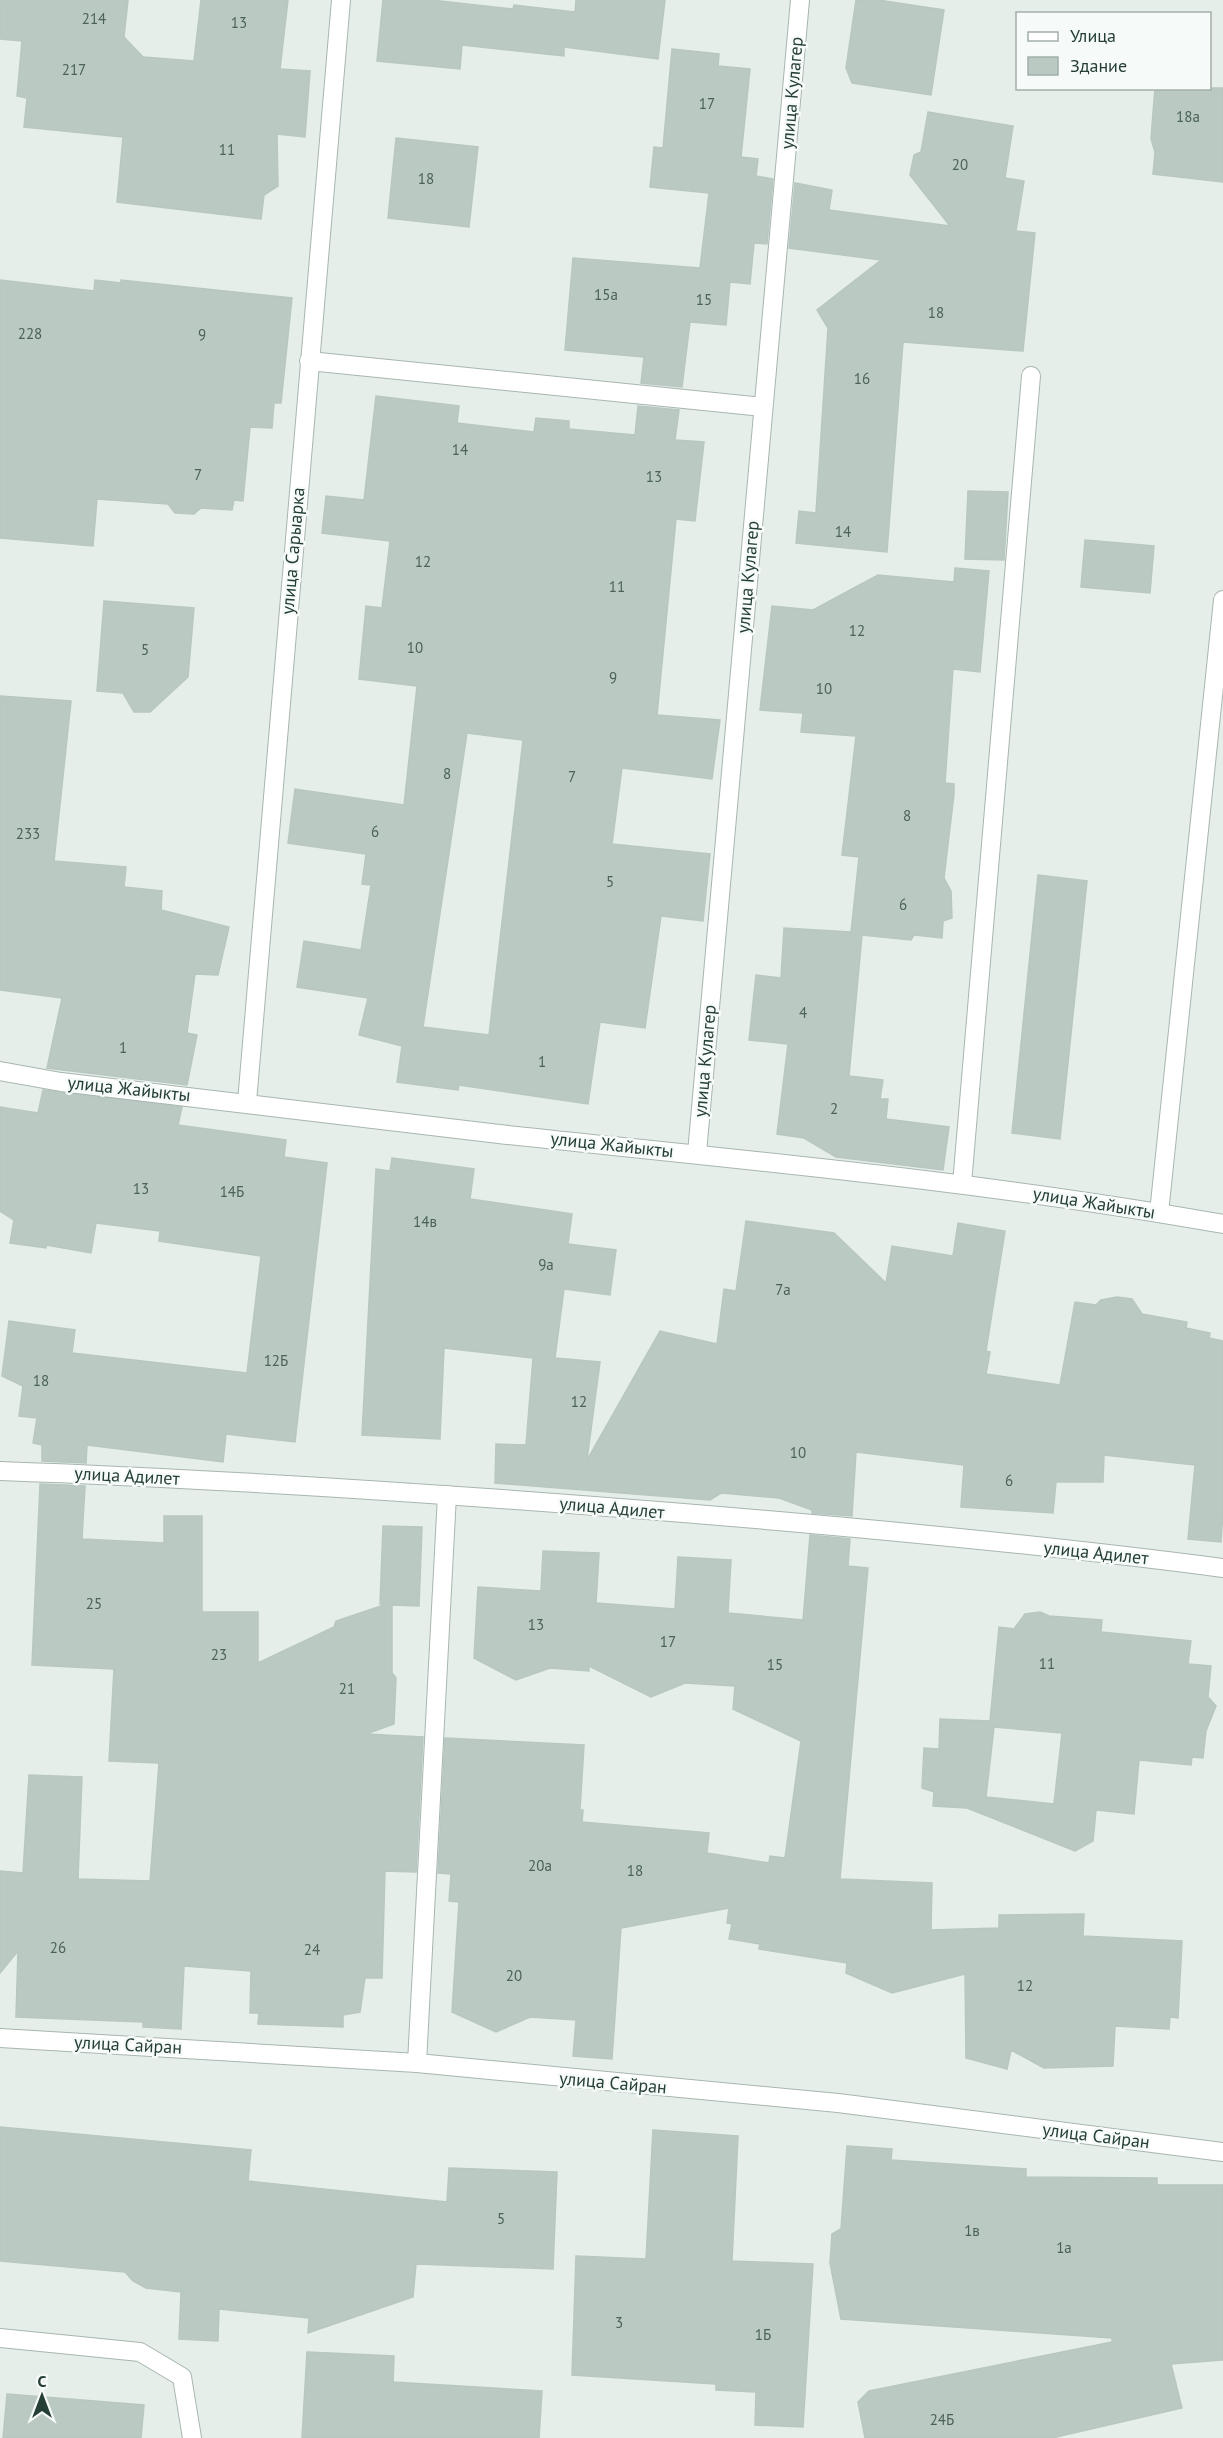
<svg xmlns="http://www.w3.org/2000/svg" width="1223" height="2438" viewBox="0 0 1223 2438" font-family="'PT Sans',sans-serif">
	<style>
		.building { fill: #bac9c2; stroke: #b8c7c0; stroke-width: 1.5; fill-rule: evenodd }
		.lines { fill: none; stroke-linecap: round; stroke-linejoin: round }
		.minor-casing { stroke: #a8b6b0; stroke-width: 20 }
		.minor { stroke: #fff; stroke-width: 18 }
		.labels { text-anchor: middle; stroke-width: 5; stroke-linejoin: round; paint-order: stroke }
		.number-label { font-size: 15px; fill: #4a6259 }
		.street-label { font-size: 18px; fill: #253f36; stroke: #f6faf8 }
	</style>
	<rect width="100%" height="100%" fill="#e5eee9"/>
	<g class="building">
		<polygon points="0,0 128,0 124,37 143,57 194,61 201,0 288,0 280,69 310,71 305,137 277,134 278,186 264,195 261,219 117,202 123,137 24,127 27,98 17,96 22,41 0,39"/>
		<polygon points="383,0 431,0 513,9 514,5 575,12 576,0 665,0 658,59 564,47 564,56 462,45 460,69 377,61"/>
		<polygon points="856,0 878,0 944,10 931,95 852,83 846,68"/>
		<polygon points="672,49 719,54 718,66 750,69 741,157 758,159 756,176 773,179 767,244 754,243 750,284 730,282 726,325 690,322 682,387 641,383 644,357 565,350 573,258 700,268 709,193 650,187 654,147 663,148"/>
		<polygon points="1155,88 1223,88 1223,182 1153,174 1155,152 1151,139"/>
		<polygon points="928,112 1013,126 1005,178 1024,181 1016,231 1035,233 1023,351 903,342 887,552 796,543 799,511 816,513 828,328 817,310 881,260 789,248 795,183 832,190 829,210 950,226 910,175 914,155 921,152"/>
		<polygon points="396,138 478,147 469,227 388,218"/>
		<polygon points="0,280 94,291 95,280 121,283 121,280 292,298 281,403 274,403 272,428 250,427 243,501 234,500 232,510 201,508 194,514 175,513 168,504 97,499 93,546 0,538"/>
		<path d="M 376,396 L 459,406 L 457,423 L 534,432 L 536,418 L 569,421 L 569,429 L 635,435 L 638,406 L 679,410 L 675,440 L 704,442 L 695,521 L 676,519 L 657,715 L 720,720 L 712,779 L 622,768 L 612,844 L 710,854 L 703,921 L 661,916 L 645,1028 L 600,1022 L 588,1104 L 459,1085 L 458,1090 L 397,1082 L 402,1046 L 359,1035 L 368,998 L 297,987 L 304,941 L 361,950 L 371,885 L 362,884 L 366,854 L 288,843 L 295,789 L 404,805 L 417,686 L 359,679 L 366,606 L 382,608 L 390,541 L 322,533 L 326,496 L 364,500 ZM 467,733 L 523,740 L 489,1035 L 423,1027 Z"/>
		<polygon points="968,491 1008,492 1004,560 965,559"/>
		<polygon points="1085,540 1154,546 1150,593 1081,587"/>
		<polygon points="955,568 989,571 980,672 953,669 945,783 954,784 954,794 944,878 951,891 952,918 943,921 942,938 914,935 911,940 862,935 849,1076 883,1080 880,1099 888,1099 886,1119 949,1127 943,1170 836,1157 804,1138 777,1134 788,1044 749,1040 756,975 781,978 784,928 851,932 859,857 842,855 856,736 801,732 803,713 760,710 772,606 813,610 878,575 954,582"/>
		<polygon points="104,601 194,608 188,677 150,712 134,712 123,693 97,691"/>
		<polygon points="0,696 71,701 54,861 126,867 124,887 162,891 161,910 229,927 218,975 195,974 187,1033 197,1035 187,1085 47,1068 62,998 0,990"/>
		<polygon points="1038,875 1087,881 1060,1139 1012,1133"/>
		<polygon points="43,1090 182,1107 178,1125 286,1140 284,1157 327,1163 295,1442 226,1434 223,1462 87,1445 86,1463 42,1461 42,1445 33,1443 37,1418 19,1416 23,1386 2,1376 9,1321 75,1330 72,1353 247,1373 261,1256 159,1241 160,1231 96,1223 91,1253 46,1245 46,1248 10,1243 14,1220 0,1211 0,1107 38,1113"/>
		<polygon points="392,1158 474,1169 470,1199 572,1214 568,1244 616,1250 610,1295 564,1289 555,1358 600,1362 587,1460 660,1331 717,1344 724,1289 736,1291 746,1221 834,1233 886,1283 892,1246 953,1256 958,1223 1005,1231 986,1351 990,1352 986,1374 1060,1385 1075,1302 1096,1305 1101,1300 1117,1297 1132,1299 1142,1314 1187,1322 1186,1328 1210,1333 1209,1338 1223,1341 1223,1512 1221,1542 1188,1539 1195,1465 1104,1455 1103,1482 1056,1482 1053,1513 961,1507 964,1465 856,1452 852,1516 812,1513 812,1510 779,1498 721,1493 710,1500 495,1483 496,1444 526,1445 533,1358 444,1348 440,1439 362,1435 376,1169 390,1171"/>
		<polygon points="40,1484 85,1486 82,1539 164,1543 164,1516 202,1516 202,1612 258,1612 258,1663 334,1627 336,1621 387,1604 380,1604 383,1526 422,1527 419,1606 392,1605 392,1673 396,1678 394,1724 366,1734 423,1737 416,1872 385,1871 382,1978 365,1978 360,2012 343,2015 343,2027 258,2024 259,2013 250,2013 251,1971 184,1966 181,2029 143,2027 143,2022 16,2017 18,1951 0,1973 0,1871 23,1873 29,1775 82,1777 78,1879 150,1881 159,1763 109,1761 114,1669 32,1665"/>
		<polygon points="810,1535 850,1539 848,1566 868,1568 840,1879 932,1883 931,1930 999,1928 999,1915 1084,1914 1083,1936 1182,1941 1178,2018 1170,2017 1169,2029 1115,2026 1113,2066 1044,2068 1011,2050 1007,2069 966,2058 965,1974 892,1993 846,1973 847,1963 759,1949 760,1944 729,1939 732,1924 727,1923 729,1908 621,1928 612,2059 573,2056 576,2020 530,2017 496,2032 452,2012 459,1902 449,1901 451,1874 438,1873 445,1738 584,1745 580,1810 583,1810 582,1822 709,1833 707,1853 769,1863 770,1856 785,1858 801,1741 733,1709 735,1686 685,1683 651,1697 589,1666 589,1671 550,1668 516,1680 474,1658 478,1587 541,1591 543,1551 599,1553 596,1603 675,1609 678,1557 731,1560 728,1613 803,1620"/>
		<path d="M 1040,1612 L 1049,1616 L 1102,1620 L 1101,1632 L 1191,1641 L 1188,1664 L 1211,1666 L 1208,1697 L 1216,1706 L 1206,1731 L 1203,1758 L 1192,1757 L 1191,1765 L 1139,1760 L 1134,1814 L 1096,1810 L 1093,1841 L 1075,1851 L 967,1808 L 933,1806 L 934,1792 L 922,1788 L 924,1748 L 939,1749 L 940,1719 L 990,1721 L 999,1627 L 1014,1629 L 1025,1614 ZM 994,1727 L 1062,1733 L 1054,1804 L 986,1797 Z"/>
		<polygon points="0,2127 251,2150 248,2181 447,2202 449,2168 557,2172 553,2269 416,2264 413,2297 308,2333 309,2318 219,2309 218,2341 179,2339 181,2292 146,2288 133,2281 125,2272 0,2261"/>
		<polygon points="653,2130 738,2136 732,2261 813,2264 803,2427 755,2425 756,2392 716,2390 716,2384 572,2375 576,2256 646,2259"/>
		<polygon points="847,2146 892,2149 891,2160 1026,2169 1026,2177 1157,2178 1157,2185 1223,2185 1223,2360 1171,2364 1182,2408 1052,2438 865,2438 858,2402 869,2391 1112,2342 1112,2338 841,2319 830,2263 832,2234 841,2229"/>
		<polygon points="307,2352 394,2356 393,2382 542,2391 539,2438 302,2438"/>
		<polygon points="7,2394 144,2405 141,2438 3,2438"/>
	</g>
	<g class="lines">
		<defs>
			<g id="minor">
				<polyline points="309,361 763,407"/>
				<path d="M 0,1071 L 61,1082 C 207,1098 353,1118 499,1134 C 741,1160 983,1181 1223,1224"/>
				<polyline points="247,1102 341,0"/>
				<polyline points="697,1153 800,0"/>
				<polyline points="962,1184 1031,376"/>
				<polyline points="1159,1213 1223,600"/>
				<path d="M 0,1471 C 224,1479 448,1494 671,1512 C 855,1527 1040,1544 1223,1568"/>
				<polyline points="0,2038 417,2063 838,2103 1223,2152"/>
				<polyline points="417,2063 447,1495"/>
				<polyline points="0,2338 140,2352 182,2377 192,2438"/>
			</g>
		</defs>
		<use href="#minor" class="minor-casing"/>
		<use href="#minor" class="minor"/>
	</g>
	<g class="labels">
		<g class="number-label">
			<text x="94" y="24">214</text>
			<text x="239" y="28">13</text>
			<text x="74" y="75">217</text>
			<text x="707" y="109">17</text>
			<text x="1188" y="122">18а</text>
			<text x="227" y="155">11</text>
			<text x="960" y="170">20</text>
			<text x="426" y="184">18</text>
			<text x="606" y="300">15а</text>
			<text x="704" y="305">15</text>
			<text x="936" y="318">18</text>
			<text x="30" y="339">228</text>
			<text x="202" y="340">9</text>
			<text x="862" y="384">16</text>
			<text x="460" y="455">14</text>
			<text x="198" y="480">7</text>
			<text x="654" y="482">13</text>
			<text x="843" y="537">14</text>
			<text x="423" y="567">12</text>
			<text x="617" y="592">11</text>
			<text x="857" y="636">12</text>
			<text x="415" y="653">10</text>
			<text x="145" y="655">5</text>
			<text x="613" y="683">9</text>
			<text x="824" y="694">10</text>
			<text x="447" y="779">8</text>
			<text x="572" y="782">7</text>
			<text x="907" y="821">8</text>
			<text x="375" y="837">6</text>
			<text x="28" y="839">233</text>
			<text x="610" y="887">5</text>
			<text x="903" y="910">6</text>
			<text x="803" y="1018">4</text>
			<text x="123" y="1053">1</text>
			<text x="542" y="1067">1</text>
			<text x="834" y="1114">2</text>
			<text x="141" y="1194">13</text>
			<text x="232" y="1197">14Б</text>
			<text x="425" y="1227">14в</text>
			<text x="546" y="1270">9а</text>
			<text x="783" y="1295">7а</text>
			<text x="276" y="1366">12Б</text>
			<text x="41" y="1386">18</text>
			<text x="579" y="1407">12</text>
			<text x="798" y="1458">10</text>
			<text x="1009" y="1486">6</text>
			<text x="94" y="1609">25</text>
			<text x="536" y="1630">13</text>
			<text x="668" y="1647">17</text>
			<text x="219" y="1660">23</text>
			<text x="1047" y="1669">11</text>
			<text x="775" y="1670">15</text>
			<text x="347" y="1694">21</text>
			<text x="540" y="1871">20а</text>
			<text x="635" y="1876">18</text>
			<text x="58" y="1953">26</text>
			<text x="312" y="1955">24</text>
			<text x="514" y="1981">20</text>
			<text x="1025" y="1991">12</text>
			<text x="501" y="2224">5</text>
			<text x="972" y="2236">1в</text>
			<text x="1064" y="2253">1а</text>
			<text x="619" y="2328">3</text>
			<text x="763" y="2340">1Б</text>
			<text x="942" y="2425">24Б</text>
		</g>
		<g class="street-label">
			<text transform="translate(792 93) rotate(-85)" y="6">улица Кулагер</text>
			<text transform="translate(293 551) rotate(-85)" y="6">улица Сарыарка</text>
			<text transform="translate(748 577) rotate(-85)" y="6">улица Кулагер</text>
			<text transform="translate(705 1061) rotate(-85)" y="6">улица Кулагер</text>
			<text transform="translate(129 1089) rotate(6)" y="6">улица Жайыкты</text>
			<text transform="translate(612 1145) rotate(6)" y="6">улица Жайыкты</text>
			<text transform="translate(1094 1203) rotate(9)" y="6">улица Жайыкты</text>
			<text transform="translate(127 1476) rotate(3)" y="6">улица Адилет</text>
			<text transform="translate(612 1508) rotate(5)" y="6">улица Адилет</text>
			<text transform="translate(1096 1553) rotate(6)" y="6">улица Адилет</text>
			<text transform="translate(128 2045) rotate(3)" y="6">улица Сайран</text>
			<text transform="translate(613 2083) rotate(5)" y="6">улица Сайран</text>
			<text transform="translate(1096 2136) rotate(7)" y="6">улица Сайран</text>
		</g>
	</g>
	<rect x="1016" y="12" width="195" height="78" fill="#f6faf8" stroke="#a2afaa" stroke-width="1.5"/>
	<rect x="1028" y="32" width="30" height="9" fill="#ffffff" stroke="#a2afaa" stroke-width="1.5"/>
	<text x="1070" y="42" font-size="18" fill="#253f36">Улица</text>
	<rect x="1028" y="57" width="30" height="18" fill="#bac9c2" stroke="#a2afaa" stroke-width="1.5"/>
	<text x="1070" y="72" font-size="18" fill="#253f36">Здание</text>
	<g transform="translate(42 2396)" stroke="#f6faf8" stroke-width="4.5" paint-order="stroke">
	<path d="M0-4.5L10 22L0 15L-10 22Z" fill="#253f36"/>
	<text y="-9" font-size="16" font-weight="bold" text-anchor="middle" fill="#253f36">С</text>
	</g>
</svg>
